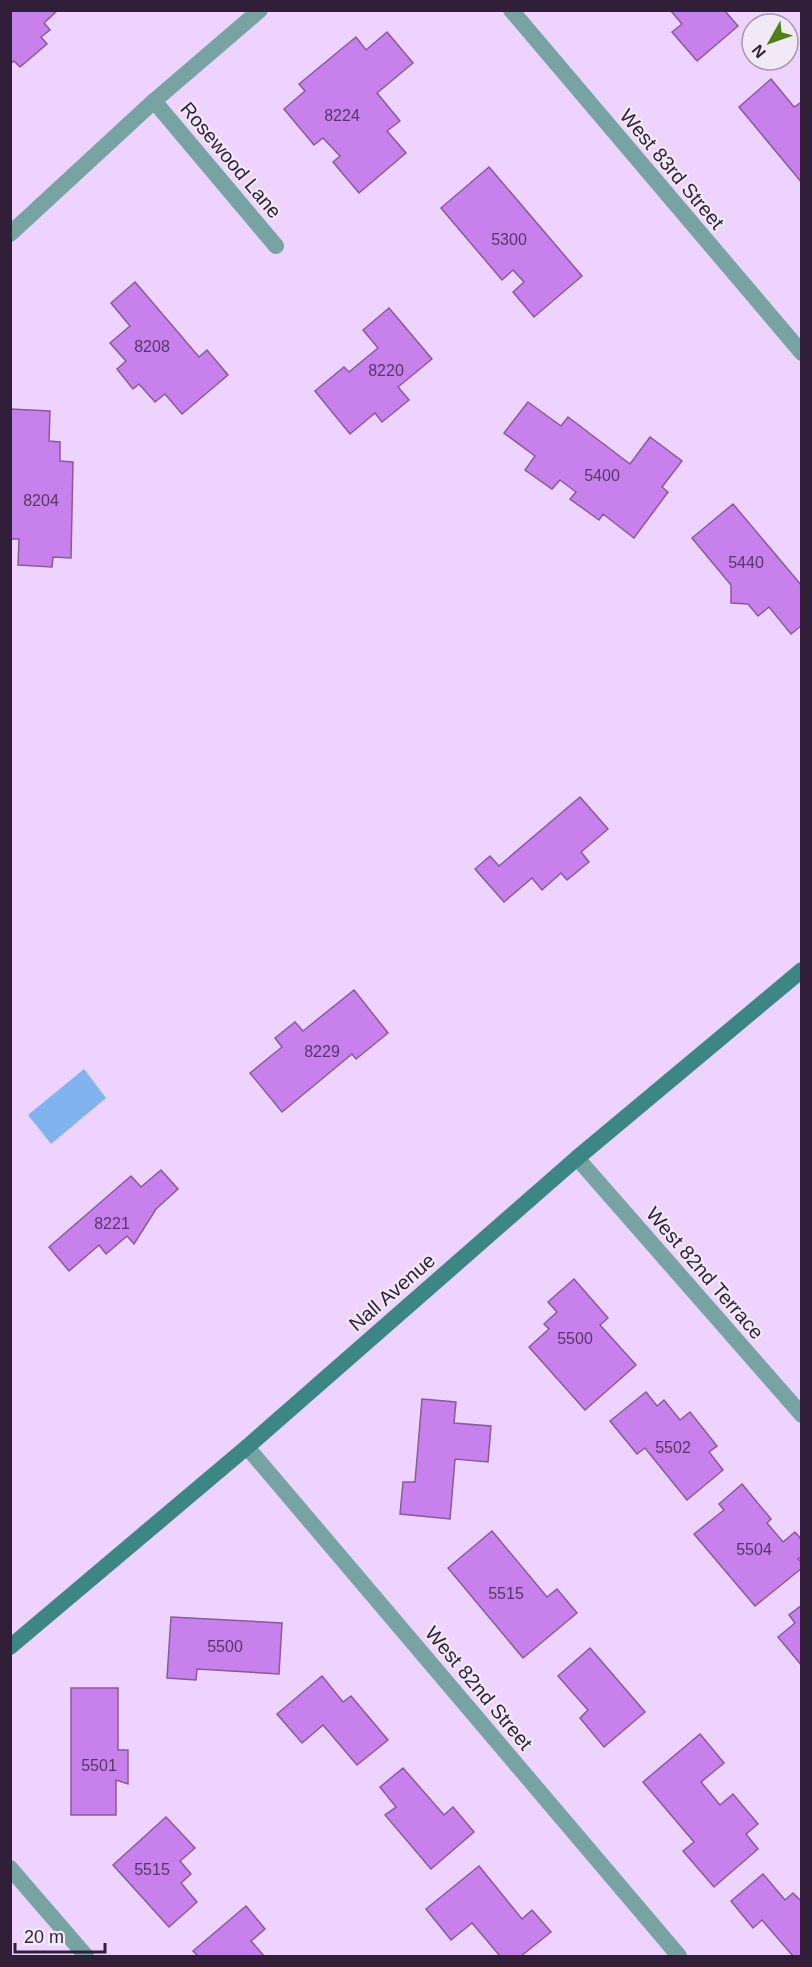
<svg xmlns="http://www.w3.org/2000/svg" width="812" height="1967" viewBox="0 0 812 1967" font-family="Arial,sans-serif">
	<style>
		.water { fill: #81b3ee }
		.building { fill: #c880ed; stroke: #865b9c; stroke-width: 1.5 }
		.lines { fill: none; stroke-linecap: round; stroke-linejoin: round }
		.minor { stroke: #77a4a3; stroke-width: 16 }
		.tertiary { stroke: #77a4a3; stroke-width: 16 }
		.secondary { stroke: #3c8785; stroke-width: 16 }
		.labels { text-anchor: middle; stroke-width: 4.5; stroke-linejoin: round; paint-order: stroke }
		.number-label { font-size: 16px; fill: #573767 }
		.street-label { font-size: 20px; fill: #311f3a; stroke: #f2e9f7 }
	</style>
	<rect width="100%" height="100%" fill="#efd3ff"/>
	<polygon class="water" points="84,1069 106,1098 51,1144 28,1115"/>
	<g class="building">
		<polygon points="10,10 58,10 44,23 50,30 41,37 47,44 20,67 14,61 10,64"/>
		<polygon points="670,10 724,10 738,26 697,61 672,32 682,24"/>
		<polygon points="387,32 413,63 377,93 400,121 387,131 406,153 359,193 333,162 340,156 323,138 314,145 284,109 305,91 299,84 356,37 366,50"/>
		<polygon points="771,79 794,107 800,103 802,104 802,183 739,107"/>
		<polygon points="489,167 582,276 534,317 513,292 524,282 513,270 502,280 441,208"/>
		<polygon points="135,282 199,357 207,350 228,375 182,414 165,394 155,402 139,384 133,389 117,369 126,361 110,343 130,326 111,303"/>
		<polygon points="389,308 432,359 398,387 409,400 382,422 375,413 350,434 315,391 344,367 349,372 378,348 363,330"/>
		<polygon points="528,402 561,426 568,417 630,464 650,437 682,461 662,487 668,492 634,538 603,514 599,520 570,499 576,492 560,480 552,489 525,470 535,456 504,433"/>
		<polygon points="10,409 50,411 49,441 60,442 60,461 73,462 71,558 53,557 52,567 18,565 19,539 10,539"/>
		<polygon points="733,504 802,586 802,625 791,634 769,607 758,616 748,604 731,603 731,585 692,538"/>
		<polygon points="580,797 608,829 581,852 589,862 567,880 561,873 542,890 532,878 504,902 475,869 490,856 499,866"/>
		<polygon points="354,990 388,1033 356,1059 352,1054 282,1112 250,1073 282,1047 275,1038 295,1022 303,1031"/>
		<polygon points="161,1170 178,1189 156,1209 134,1244 127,1236 106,1254 99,1245 69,1271 49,1247 131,1176 141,1187"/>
		<polygon points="574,1279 608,1318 600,1325 636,1365 585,1410 529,1347 549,1329 544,1324 557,1312 548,1302"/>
		<polygon points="646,1392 657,1406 664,1400 680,1420 690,1412 717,1446 709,1452 723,1470 687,1500 645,1448 637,1454 610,1421"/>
		<polygon points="422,1399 456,1402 454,1423 491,1426 488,1462 455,1459 450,1519 400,1514 403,1482 415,1482"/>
		<polygon points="742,1484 771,1519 767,1523 783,1542 795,1532 802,1540 802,1556 798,1559 802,1563 802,1568 755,1606 694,1534 724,1510 719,1504"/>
		<polygon points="492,1531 547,1597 557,1589 577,1613 523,1658 448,1568"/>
		<polygon points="802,1605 802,1666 778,1637 795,1623 789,1615"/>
		<polygon points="171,1617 282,1623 279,1674 197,1669 196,1680 167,1678"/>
		<polygon points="590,1648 645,1712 604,1747 580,1718 588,1710 558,1676"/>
		<polygon points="322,1676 343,1702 351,1696 388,1740 357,1765 323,1725 302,1743 277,1714"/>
		<polygon points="71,1688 118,1688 118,1750 128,1750 128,1784 116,1780 116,1815 71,1815"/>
		<polygon points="700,1734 724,1763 701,1782 720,1805 733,1794 758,1824 746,1834 758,1849 714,1887 683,1851 694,1842 643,1782"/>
		<polygon points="403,1768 444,1815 453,1807 474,1832 431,1869 385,1815 396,1807 380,1787"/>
		<polygon points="166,1817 195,1848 180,1861 191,1874 181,1883 197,1902 169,1927 113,1865"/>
		<polygon points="479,1866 522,1919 532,1910 551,1932 521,1956 500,1956 472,1923 451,1940 426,1909"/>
		<polygon points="763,1874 785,1900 793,1893 802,1902 802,1956 793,1956 762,1920 753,1928 731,1901"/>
		<polygon points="246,1906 265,1929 251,1941 264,1956 198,1956 193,1951"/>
	</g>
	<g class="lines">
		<g class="minor">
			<polyline points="154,101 276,246"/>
			<polyline points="10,234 154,101 260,10"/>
			<polyline points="577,1158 802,1415"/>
			<polyline points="247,1447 679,1956"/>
			<polyline points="10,1868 86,1956"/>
		</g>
		<polyline class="tertiary" points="511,10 802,353"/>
		<polyline class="secondary" points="10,1647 247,1447 577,1158 802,970"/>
	</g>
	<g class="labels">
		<g class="number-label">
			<text x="342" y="121">8224</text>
			<text x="509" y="245">5300</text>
			<text x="152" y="352">8208</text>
			<text x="386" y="376">8220</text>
			<text x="602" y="481">5400</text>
			<text x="41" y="506">8204</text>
			<text x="746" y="568">5440</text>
			<text x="322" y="1057">8229</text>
			<text x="112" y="1229">8221</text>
			<text x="575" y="1344">5500</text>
			<text x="673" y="1453">5502</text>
			<text x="754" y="1555">5504</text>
			<text x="506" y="1599">5515</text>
			<text x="225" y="1652">5500</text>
			<text x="99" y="1771">5501</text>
			<text x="152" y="1875">5515</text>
		</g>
		<g class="street-label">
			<text transform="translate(231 160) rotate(50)" y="7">Rosewood Lane</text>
			<text transform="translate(672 169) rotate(50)" y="7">West 83rd Street</text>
			<text transform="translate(705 1273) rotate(49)" y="7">West 82nd Terrace</text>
			<text transform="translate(392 1292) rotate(-41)" y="7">Nall Avenue</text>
			<text transform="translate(479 1688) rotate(50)" y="7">West 82nd Street</text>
		</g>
	</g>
	<rect width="812" height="1967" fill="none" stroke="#311f3a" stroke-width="24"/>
	<g transform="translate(770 42) rotate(230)"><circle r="28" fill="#f2e9f7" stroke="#a598ab" stroke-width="1.5"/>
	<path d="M0-4.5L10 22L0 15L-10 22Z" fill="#4b8117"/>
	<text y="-9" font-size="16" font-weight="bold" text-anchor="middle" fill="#311f3a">N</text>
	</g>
	<path d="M15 1943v9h90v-9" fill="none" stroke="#311f3a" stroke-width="3"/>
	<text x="24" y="1943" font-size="18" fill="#311f3a" stroke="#f2e9f7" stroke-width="4.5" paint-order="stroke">20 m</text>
</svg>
